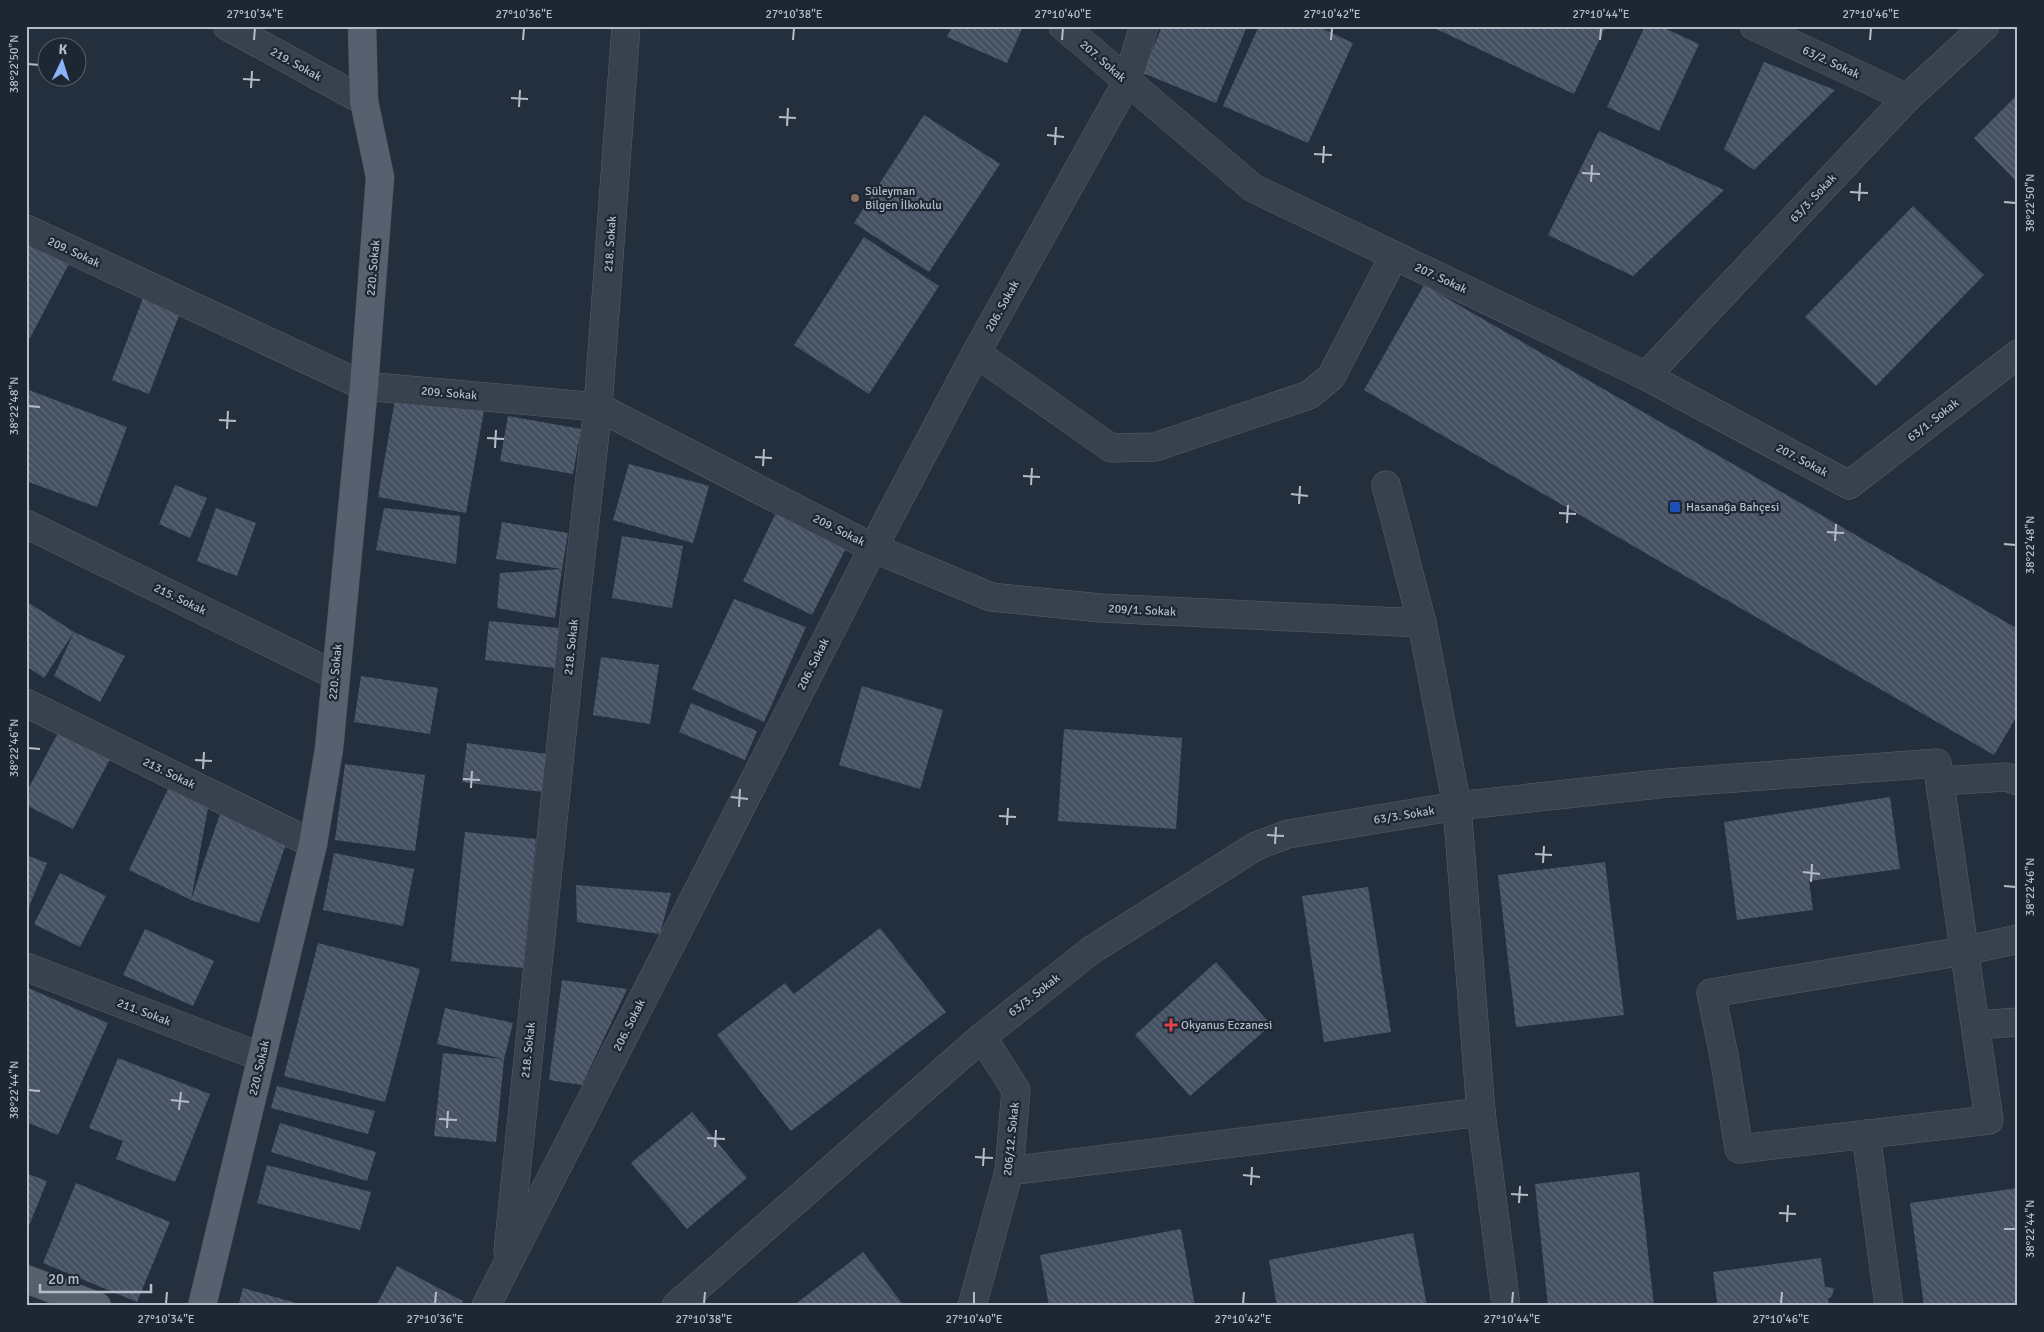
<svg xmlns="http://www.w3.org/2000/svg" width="2044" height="1332" viewBox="0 0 2044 1332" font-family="Signika,sans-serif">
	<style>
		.building { fill: url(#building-back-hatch) }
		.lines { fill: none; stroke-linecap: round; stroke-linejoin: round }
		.minor-casing { stroke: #565f6c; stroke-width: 29 }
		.major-casing { stroke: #414a57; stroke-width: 29 }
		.minor { stroke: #38414e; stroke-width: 28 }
		.major { stroke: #56606e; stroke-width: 28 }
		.ticks { fill: none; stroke: #b4bcc9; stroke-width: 2 }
		.education-dot { fill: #8d6e63; stroke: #1d2633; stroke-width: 2 }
		.transit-dot { fill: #1a4fb4; stroke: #1d2633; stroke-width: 2 }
		.health-dot { fill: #e0444e; stroke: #1d2633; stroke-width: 2 }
		.labels { text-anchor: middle; stroke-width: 4.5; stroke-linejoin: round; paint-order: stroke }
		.street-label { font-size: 12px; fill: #b4bcc9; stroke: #1d2633 }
		.poi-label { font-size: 12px; fill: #b4bcc9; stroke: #1d2633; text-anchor: start }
		.neatline { fill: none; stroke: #b4bcc9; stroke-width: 2 }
		.ticks-label { font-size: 12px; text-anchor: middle; fill: #b4bcc9 }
	</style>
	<defs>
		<pattern id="building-back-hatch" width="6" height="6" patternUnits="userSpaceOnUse" patternTransform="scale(1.25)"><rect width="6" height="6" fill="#455162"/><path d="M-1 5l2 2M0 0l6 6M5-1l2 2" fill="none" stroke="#5d6877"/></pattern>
	</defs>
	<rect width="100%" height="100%" fill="#242f3e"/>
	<g class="building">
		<polygon points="952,26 1023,26 1007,63 947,37"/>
		<polygon points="1162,26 1247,26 1216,103 1143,73"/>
		<polygon points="1259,26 1317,26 1353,43 1308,143 1223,106"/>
		<polygon points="1430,26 1606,26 1574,94"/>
		<polygon points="1645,26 1660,26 1699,44 1659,131 1607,107"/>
		<polygon points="1764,62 1835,90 1754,170 1724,149"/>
		<polygon points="2018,94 2018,183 1974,138"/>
		<polygon points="924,115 1000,164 929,272 854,223"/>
		<polygon points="1599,131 1724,190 1633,276 1548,235"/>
		<polygon points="1913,206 1984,275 1876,386 1805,317"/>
		<polygon points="864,237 939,286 869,394 794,345"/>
		<polygon points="30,241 70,262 30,338 26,336 26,247"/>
		<polygon points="1424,285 2018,629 2018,714 1994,755 1364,390"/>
		<polygon points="143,298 180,313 149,394 112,380"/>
		<polygon points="26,389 127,427 97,507 26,481"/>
		<polygon points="396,394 484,410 466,513 378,497"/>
		<polygon points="508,416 581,429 573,474 500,461"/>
		<polygon points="629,464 709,486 693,543 613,520"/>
		<polygon points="175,485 207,498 190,538 159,524"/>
		<polygon points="216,508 256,523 237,576 197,561"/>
		<polygon points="384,508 460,516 456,564 376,550"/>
		<polygon points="776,513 846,548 812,615 743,581"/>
		<polygon points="502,522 568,533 562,569 555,618 497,608 500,573 562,569 496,559"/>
		<polygon points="622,536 683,546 672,608 612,598"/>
		<polygon points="734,599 806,627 764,722 692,689"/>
		<polygon points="26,601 74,632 44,678 26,666"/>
		<polygon points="489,621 559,628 555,668 485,660"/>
		<polygon points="74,632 125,656 100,702 54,676"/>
		<polygon points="601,657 659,665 650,724 593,715"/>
		<polygon points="361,676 438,688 430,734 354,722"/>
		<polygon points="862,686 943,710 920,789 839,765"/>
		<polygon points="691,703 757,731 745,760 679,732"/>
		<polygon points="1064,729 1182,738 1176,829 1058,821"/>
		<polygon points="58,733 110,759 73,829 26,805 26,793"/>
		<polygon points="467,743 547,754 543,792 462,782"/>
		<polygon points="345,764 425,775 415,851 335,840"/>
		<polygon points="168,789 208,808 191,900 221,811 289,835 259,923 191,900 129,870"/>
		<polygon points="1890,797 1900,869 1809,881 1813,910 1737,920 1724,822"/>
		<polygon points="465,832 536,839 523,968 451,961"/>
		<polygon points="334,853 414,869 403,926 323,910"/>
		<polygon points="26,855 47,863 26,914"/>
		<polygon points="1605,862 1624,1015 1516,1027 1498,875"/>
		<polygon points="60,873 106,896 80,947 34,924"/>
		<polygon points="576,885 671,893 660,934 577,922"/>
		<polygon points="1368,887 1391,1032 1324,1042 1302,896"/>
		<polygon points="880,928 946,1012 791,1131 717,1035 785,983 794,994"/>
		<polygon points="145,929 214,961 193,1006 123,975"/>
		<polygon points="318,943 420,969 385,1102 284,1076"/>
		<polygon points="1216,962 1271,1025 1190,1096 1135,1035"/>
		<polygon points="562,980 627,989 582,1085 549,1080"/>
		<polygon points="26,987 108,1023 58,1135 26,1122"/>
		<polygon points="445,1008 513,1023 504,1059 437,1044"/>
		<polygon points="443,1053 504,1059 496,1142 434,1136"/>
		<polygon points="118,1058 210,1094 175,1182 116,1159 123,1141 89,1128"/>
		<polygon points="277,1086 375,1111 368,1134 271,1108"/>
		<polygon points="692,1112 747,1178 687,1229 631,1163"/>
		<polygon points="280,1123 376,1152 367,1181 271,1152"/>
		<polygon points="267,1165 371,1192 360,1230 257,1203"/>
		<polygon points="1639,1172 1654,1306 1548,1306 1535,1184"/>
		<polygon points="26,1173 47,1181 26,1233"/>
		<polygon points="76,1183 170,1222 137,1302 43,1263"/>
		<polygon points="2018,1188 2018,1306 1924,1306 1910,1203"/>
		<polygon points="1181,1229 1195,1306 1049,1306 1040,1255"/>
		<polygon points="1413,1233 1427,1306 1277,1306 1269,1260"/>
		<polygon points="863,1252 904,1306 793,1306"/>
		<polygon points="1821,1258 1825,1287 1834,1288 1832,1296 1828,1299 1829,1306 1713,1306 1717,1302 1713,1272"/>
		<polygon points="397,1266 463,1301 460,1306 376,1306"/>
		<polygon points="243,1288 303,1305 303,1306 238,1306"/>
	</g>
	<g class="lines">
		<defs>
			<g id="minor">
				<polyline points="227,26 364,101"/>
				<polyline points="1063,26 1253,188 1646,376 1849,485 2018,354"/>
				<polyline points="1754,26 1907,98"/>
				<polyline points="26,229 364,386 598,407 873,548 991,597 1101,608 1422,623"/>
				<polyline points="976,353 1111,448 1155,447 1309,395 1331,377 1394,256"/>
				<polyline points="1646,376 1907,98 1985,26"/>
				<polyline points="1386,485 1422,623 1457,806 1481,1112 1506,1306"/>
				<polyline points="26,524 335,675"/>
				<polyline points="26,703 313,844"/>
				<polyline points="1940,781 2006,777 2018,781"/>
				<polyline points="26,967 261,1057"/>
				<polyline points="1977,1025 2018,1022"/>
				<polyline points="1866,1134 1889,1306"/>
				<polyline points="1009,1171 1481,1112"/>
				<polyline points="508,1251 576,600 598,407 626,26"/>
				<polyline points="486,1306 873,548 976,353 1127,82 1144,26"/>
				<polyline points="676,1306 982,1037 1090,951 1256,846 1288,834 1457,806 1668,783 1937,763 1989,1120 1739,1149 1724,1056 1711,993 1964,951 2018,939"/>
				<polyline points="972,1306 1009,1171 1016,1090 982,1037"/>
			</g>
			<g id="major">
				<polyline points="26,1279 97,1306"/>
				<polyline points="202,1306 313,844 329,749 364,386 380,177 364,101 362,26"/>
			</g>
		</defs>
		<use href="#minor" class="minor-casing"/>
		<use href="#major" class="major-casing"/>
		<use href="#minor" class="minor"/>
		<use href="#major" class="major"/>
	</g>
	<path class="ticks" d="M 254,40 L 255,28M 523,40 L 524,28M 793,40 L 794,28M 1062,40 L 1063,28M 1331,40 L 1332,28M 1600,40 L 1601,28M 1870,40 L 1871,28M 28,64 L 40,65M 243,79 L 260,80M 251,88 L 252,71M 511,98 L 528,99M 519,107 L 520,90M 779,117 L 796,118M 787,126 L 788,108M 1047,135 L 1064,137M 1055,145 L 1056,127M 1314,154 L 1332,155M 1323,163 L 1324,146M 1582,173 L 1600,174M 1591,182 L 1592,165M 1850,192 L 1868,193M 1859,201 L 1860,183M 2004,202 L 2016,203M 28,406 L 40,407M 219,420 L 236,421M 227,429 L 228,411M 487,438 L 504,439M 495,448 L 496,430M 755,457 L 772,458M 763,466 L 764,449M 1023,476 L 1040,477M 1031,485 L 1032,468M 1291,494 L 1308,496M 1299,504 L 1300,486M 1559,513 L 1576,514M 1567,523 L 1568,505M 1827,532 L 1844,533M 1835,541 L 1836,524M 2004,544 L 2016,545M 28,748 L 40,749M 195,760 L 212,761M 203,769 L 204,752M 463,779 L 480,780M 471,788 L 472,771M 731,797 L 748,799M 739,807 L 740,789M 999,816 L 1016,817M 1007,825 L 1008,808M 1267,835 L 1284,836M 1275,844 L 1276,827M 1535,854 L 1552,855M 1543,863 L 1544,846M 1803,872 L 1820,874M 1811,882 L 1812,864M 2004,886 L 2016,887M 28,1090 L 40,1091M 171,1100 L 189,1102M 179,1110 L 181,1092M 439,1119 L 457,1120M 447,1128 L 448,1111M 707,1138 L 725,1139M 715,1147 L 716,1130M 975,1157 L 993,1158M 983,1166 L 984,1148M 1243,1175 L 1260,1177M 1251,1185 L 1252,1167M 1511,1194 L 1528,1195M 1519,1203 L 1520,1186M 1779,1213 L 1796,1214M 1787,1222 L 1788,1205M 2004,1229 L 2016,1229M 166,1304 L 167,1292M 435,1304 L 436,1292M 704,1304 L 705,1292M 974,1304 L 974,1292M 1243,1304 L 1244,1292M 1512,1304 L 1513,1292M 1781,1304 L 1782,1292"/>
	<circle class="education-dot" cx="855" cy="198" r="5"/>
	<rect class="transit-dot" x="1669" y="501" width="12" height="12" rx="2.5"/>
	<path class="health-dot" d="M1168.5 1017.5h5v5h5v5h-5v5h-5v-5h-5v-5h5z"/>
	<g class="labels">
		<g class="street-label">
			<text transform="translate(1103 61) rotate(41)" y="4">207. Sokak</text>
			<text transform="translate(1831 62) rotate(25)" y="4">63/2. Sokak</text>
			<text transform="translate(296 64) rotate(29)" y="4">219. Sokak</text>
			<text transform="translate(1813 198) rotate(-47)" y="4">63/3. Sokak</text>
			<text transform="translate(610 244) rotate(-86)" y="4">218. Sokak</text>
			<text transform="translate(74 252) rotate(25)" y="4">209. Sokak</text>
			<text transform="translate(373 268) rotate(-85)" y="4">220. Sokak</text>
			<text transform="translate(1441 278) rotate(25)" y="4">207. Sokak</text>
			<text transform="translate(1002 306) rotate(-61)" y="4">206. Sokak</text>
			<text transform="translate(449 393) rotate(5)" y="4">209. Sokak</text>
			<text transform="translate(1933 420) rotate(-38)" y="4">63/1. Sokak</text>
			<text transform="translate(1802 460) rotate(28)" y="4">207. Sokak</text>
			<text transform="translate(839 530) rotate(27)" y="4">209. Sokak</text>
			<text transform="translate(180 599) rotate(26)" y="4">215. Sokak</text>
			<text transform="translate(1142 610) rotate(3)" y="4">209/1. Sokak</text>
			<text transform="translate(571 647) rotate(-84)" y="4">218. Sokak</text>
			<text transform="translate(813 664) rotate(-63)" y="4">206. Sokak</text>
			<text transform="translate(335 672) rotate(-85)" y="4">220. Sokak</text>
			<text transform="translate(169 773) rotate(26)" y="4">213. Sokak</text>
			<text transform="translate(1404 815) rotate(-9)" y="4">63/3. Sokak</text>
			<text transform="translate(1034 995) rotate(-38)" y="4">63/3. Sokak</text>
			<text transform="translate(144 1012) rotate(21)" y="4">211. Sokak</text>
			<text transform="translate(629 1025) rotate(-63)" y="4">206. Sokak</text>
			<text transform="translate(528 1050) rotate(-84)" y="4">218. Sokak</text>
			<text transform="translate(259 1068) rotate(-77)" y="4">220. Sokak</text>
			<text transform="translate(1011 1139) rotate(-84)" y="4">206/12. Sokak</text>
		</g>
		<g class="poi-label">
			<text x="865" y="195">Süleyman<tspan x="865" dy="14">Bilgen İlkokulu</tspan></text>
			<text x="1686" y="511">Hasanağa Bahçesi</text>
			<text x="1181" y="1029">Okyanus Eczanesi</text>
		</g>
	</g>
	<rect width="2044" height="1332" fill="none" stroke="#1d2633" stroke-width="55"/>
	<g transform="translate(62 62) rotate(4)"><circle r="24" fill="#1d2633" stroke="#59626f"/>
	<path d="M0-4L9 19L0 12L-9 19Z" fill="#8ab4f8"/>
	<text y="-8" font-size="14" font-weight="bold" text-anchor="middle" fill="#b4bcc9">K</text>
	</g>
	<path d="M40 1284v8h111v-8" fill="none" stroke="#b4bcc9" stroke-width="2.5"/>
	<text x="48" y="1284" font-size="15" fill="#b4bcc9" stroke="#1d2633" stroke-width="4" paint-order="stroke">20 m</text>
	<rect x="28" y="28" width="1988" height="1276" class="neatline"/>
	<g class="ticks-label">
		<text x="255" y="18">27°10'34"E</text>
		<text x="524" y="18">27°10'36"E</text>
		<text x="794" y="18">27°10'38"E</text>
		<text x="1063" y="18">27°10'40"E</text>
		<text x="1332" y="18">27°10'42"E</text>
		<text x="1601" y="18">27°10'44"E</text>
		<text x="1871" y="18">27°10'46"E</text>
		<text transform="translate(14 64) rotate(-90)" y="4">38°22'50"N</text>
		<text transform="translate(2030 203) rotate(-90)" y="4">38°22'50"N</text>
		<text transform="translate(14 406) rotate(-90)" y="4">38°22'48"N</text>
		<text transform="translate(2030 545) rotate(-90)" y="4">38°22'48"N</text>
		<text transform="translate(14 748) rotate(-90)" y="4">38°22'46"N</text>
		<text transform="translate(2030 887) rotate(-90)" y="4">38°22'46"N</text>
		<text transform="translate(14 1090) rotate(-90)" y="4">38°22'44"N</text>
		<text transform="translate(2030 1229) rotate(-90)" y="4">38°22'44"N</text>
		<text x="166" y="1323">27°10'34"E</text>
		<text x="435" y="1323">27°10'36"E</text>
		<text x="704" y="1323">27°10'38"E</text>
		<text x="974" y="1323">27°10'40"E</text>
		<text x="1243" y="1323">27°10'42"E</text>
		<text x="1512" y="1323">27°10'44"E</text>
		<text x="1781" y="1323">27°10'46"E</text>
	</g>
</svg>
